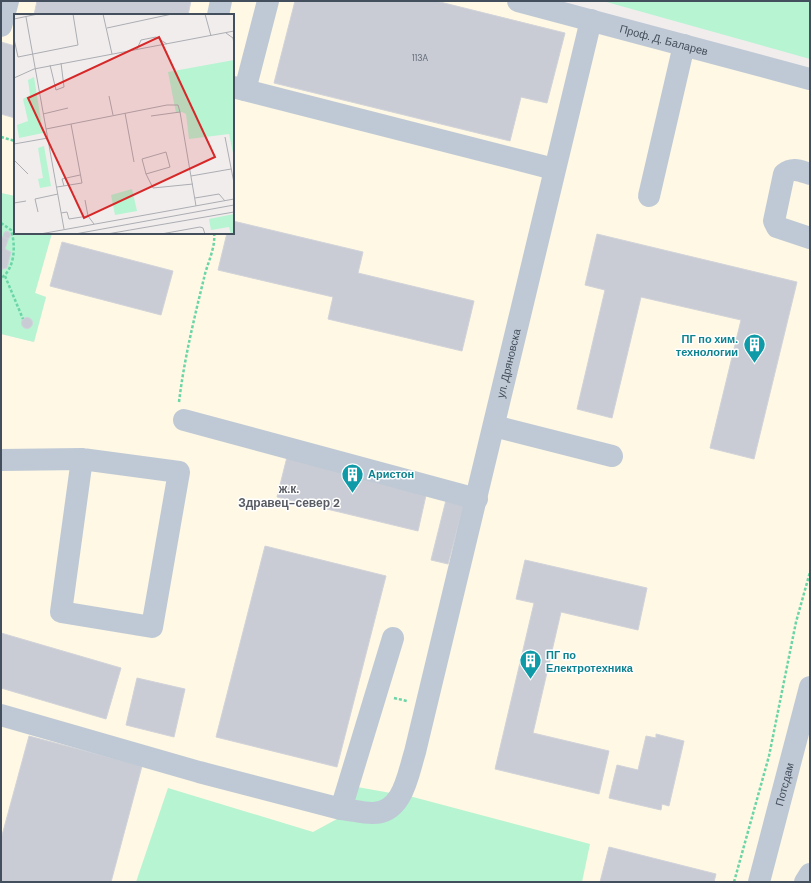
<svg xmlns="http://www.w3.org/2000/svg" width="811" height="883" viewBox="0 0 811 883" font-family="'DM Sans',sans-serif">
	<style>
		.commercial { fill: #fef8e4 }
		.green { fill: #b6f4d2 }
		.building { fill: #c9ccd4; stroke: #d1d3da }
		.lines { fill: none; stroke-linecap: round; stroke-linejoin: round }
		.path { stroke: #6ad5a7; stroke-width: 2.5; stroke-dasharray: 3 2; stroke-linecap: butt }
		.minor { stroke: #bfc9d5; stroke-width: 22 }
		.labels { text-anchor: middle; stroke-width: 3; stroke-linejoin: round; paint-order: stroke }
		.number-label { font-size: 9px; fill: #656e7b }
		.street-label { font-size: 11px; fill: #444f5d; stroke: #fff }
		.culture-label { font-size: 11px; font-weight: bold; fill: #0d838f; stroke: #fff; text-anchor: start }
		.neighbourhood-label { font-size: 12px; font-weight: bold; fill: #595d63; stroke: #fff }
		.inset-road { fill: none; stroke: #acaeb3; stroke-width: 1 }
		.view { fill: #d62828; fill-opacity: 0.15; stroke: #d62828; stroke-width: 2 }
		.inset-edge { fill: none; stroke: #444f5d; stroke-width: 2 }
	</style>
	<rect width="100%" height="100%" fill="#f1eded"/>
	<polygon class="commercial" points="1,1 551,1 810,69 810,882 1,882 1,334 34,342 46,297 35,293 52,233 233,233 233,15 15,15 15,196 1,193"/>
	<g class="green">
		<polygon points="603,1 810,1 810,59"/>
		<polygon points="1,193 15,196 15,233 52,233 35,293 46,297 34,342 1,334"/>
		<polygon points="346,785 413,797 590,844 582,882 136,882 168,788 313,832 337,819"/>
	</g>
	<g class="building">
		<polygon points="37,1 191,1 188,15 34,15"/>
		<polygon points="295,1 436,1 565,33 547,103 521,97 510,141 274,83"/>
		<polygon points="1,42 15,46 15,118 1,114"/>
		<polygon points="233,221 363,252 358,273 474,301 462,351 328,319 333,297 218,270 227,233 233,233"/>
		<polygon points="6,231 10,234 5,249 11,252 7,268 2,269 1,273 1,238 2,238"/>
		<circle cx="7" cy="235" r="3.5"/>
		<polygon points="597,234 797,282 754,459 710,448 741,320 641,297 612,418 577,409 605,290 585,285"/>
		<polygon points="62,242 173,271 161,315 50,286"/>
		<circle cx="27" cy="323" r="5.5"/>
		<polygon points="287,457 427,491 418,531 277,497"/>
		<polygon points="446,500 464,504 448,564 431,560"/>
		<polygon points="265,546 386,576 337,767 216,737"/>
		<polygon points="525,560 647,588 638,630 561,612 533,733 609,751 599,794 495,769 534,603 516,599"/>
		<polygon points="1,633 121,668 106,719 1,688"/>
		<polygon points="137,678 185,689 174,737 126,725"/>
		<polygon points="656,734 684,741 669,806 662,804 661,810 609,798 617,765 638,770 646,736 656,738"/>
		<polygon points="29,736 142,766 111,882 1,882 1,839"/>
		<polygon points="609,847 716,874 714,882 600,882"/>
	</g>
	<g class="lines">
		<g class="path">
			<polyline points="1,137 15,141"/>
			<path d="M 1,223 L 11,230 C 16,245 15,269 1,278"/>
			<polyline points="5,276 23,319"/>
			<path d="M 179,402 C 184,360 194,319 204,278 C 207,264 216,247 214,233"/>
			<polyline points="394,698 407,701"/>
			<polyline points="734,882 769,756 796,622 810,572"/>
		</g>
		<g class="minor">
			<path id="s1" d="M 518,1 L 810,79"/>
			<polyline points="218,15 221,1"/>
			<polyline points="1,26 8,1"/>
			<polyline points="233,87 554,169"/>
			<polyline points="245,90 268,1"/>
			<path d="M 810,174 C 800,171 793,167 784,174 L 774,221 L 777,227 L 810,238"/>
			<polyline points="649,196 684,45"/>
			<polyline points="184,420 477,499"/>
			<polyline points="494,426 612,456"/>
			<polyline points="1,460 82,459 179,472 152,627 61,612 82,459"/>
			<polyline points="1,715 199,772 341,809 393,638"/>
			<path id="s2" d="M 341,809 C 352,810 362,813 372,813 C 403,814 408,774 415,752 L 591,20"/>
			<path id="s3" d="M 759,882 L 810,687"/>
			<polyline points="805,882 810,874"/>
		</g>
	</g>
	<defs>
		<symbol id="building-pin" viewBox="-11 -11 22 30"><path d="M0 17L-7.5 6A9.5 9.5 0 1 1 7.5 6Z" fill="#0f9aa8" stroke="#fff"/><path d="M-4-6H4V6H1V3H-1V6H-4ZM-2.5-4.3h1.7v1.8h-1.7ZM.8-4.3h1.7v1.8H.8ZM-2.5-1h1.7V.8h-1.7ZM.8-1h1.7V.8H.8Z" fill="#fff"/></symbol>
	</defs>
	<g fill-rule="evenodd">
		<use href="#building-pin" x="742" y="332" width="25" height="34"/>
		<use href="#building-pin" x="340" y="462" width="25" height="34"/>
		<use href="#building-pin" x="518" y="648" width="25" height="34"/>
	</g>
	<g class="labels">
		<g class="number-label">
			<text x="420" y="61">113A</text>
		</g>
		<g class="street-label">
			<text dy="4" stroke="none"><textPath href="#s1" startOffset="151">Проф. Д. Баларев</textPath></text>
			<text dy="4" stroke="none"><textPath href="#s2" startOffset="512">ул. Дряновска</textPath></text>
			<text dy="4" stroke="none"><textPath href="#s3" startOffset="101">Потсдам</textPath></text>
		</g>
		<g class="culture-label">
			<text x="738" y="343" text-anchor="end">ПГ по хим.<tspan x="738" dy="13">технологии</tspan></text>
			<text x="368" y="478">Аристон</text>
			<text x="546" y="659">ПГ по<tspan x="546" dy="13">Електротехника</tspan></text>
		</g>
		<g class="neighbourhood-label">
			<text x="289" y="493">ж.к.<tspan x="289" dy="14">Здравец-север 2</tspan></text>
		</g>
	</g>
	<g transform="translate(14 14)">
		<rect width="220" height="220" fill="#f1eded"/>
		<path d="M 220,46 L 220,144 L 215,120 L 175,125 L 172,100 L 168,98 L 162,99 L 154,58 ZM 20,63 L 29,119 L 5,124 L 3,111 L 14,107 L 9,85 L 16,81 L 14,66 ZM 30,132 L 37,172 L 26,174 L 24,165 L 29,164 L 24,134 ZM 118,175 L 123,197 L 101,201 L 97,181 ZM 220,200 L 220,220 L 217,220 L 215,213 L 197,216 L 195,205 Z" fill="#b6f4d2"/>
		<path class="inset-road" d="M 89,0 L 98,40M 191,0 L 197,22M 12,3 L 50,215M 0,5 L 24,0M 93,14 L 158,0M 212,19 L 219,24 L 220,30M 0,25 L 4,43 L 64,31 L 59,0M 123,35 L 127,26 L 142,23 L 153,30M 36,51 L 42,76 L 50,73 L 47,49M 0,64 L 20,55 L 220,17M 95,82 L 99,101M 111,99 L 120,148M 29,100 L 54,94M 137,102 L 166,98 L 182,192M 32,115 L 153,91 L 164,91 L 166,98M 211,123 L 220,169M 0,130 L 34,124M 0,146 L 14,160M 132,160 L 156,153 L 152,138 L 128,145 L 132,160 L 139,174 L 179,170M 177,162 L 217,155M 50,172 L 48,165 L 66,161M 43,173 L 68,169 L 57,110M 181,184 L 205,180 L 211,187M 71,186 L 74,202M 0,189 L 12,187M 24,198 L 21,185 L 44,180M 47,199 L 53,198 L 55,205 L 74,202 L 80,210M 26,220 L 220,185M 61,220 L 220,191M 93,220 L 220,198M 147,220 L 186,213 L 189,214 L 191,220"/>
		<path class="view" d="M 145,23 L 201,143 L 70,204 L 14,84 Z"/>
		<rect width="220" height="220" class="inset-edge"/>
	</g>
	<rect width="811" height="883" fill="none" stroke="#444f5d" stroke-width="4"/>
</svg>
